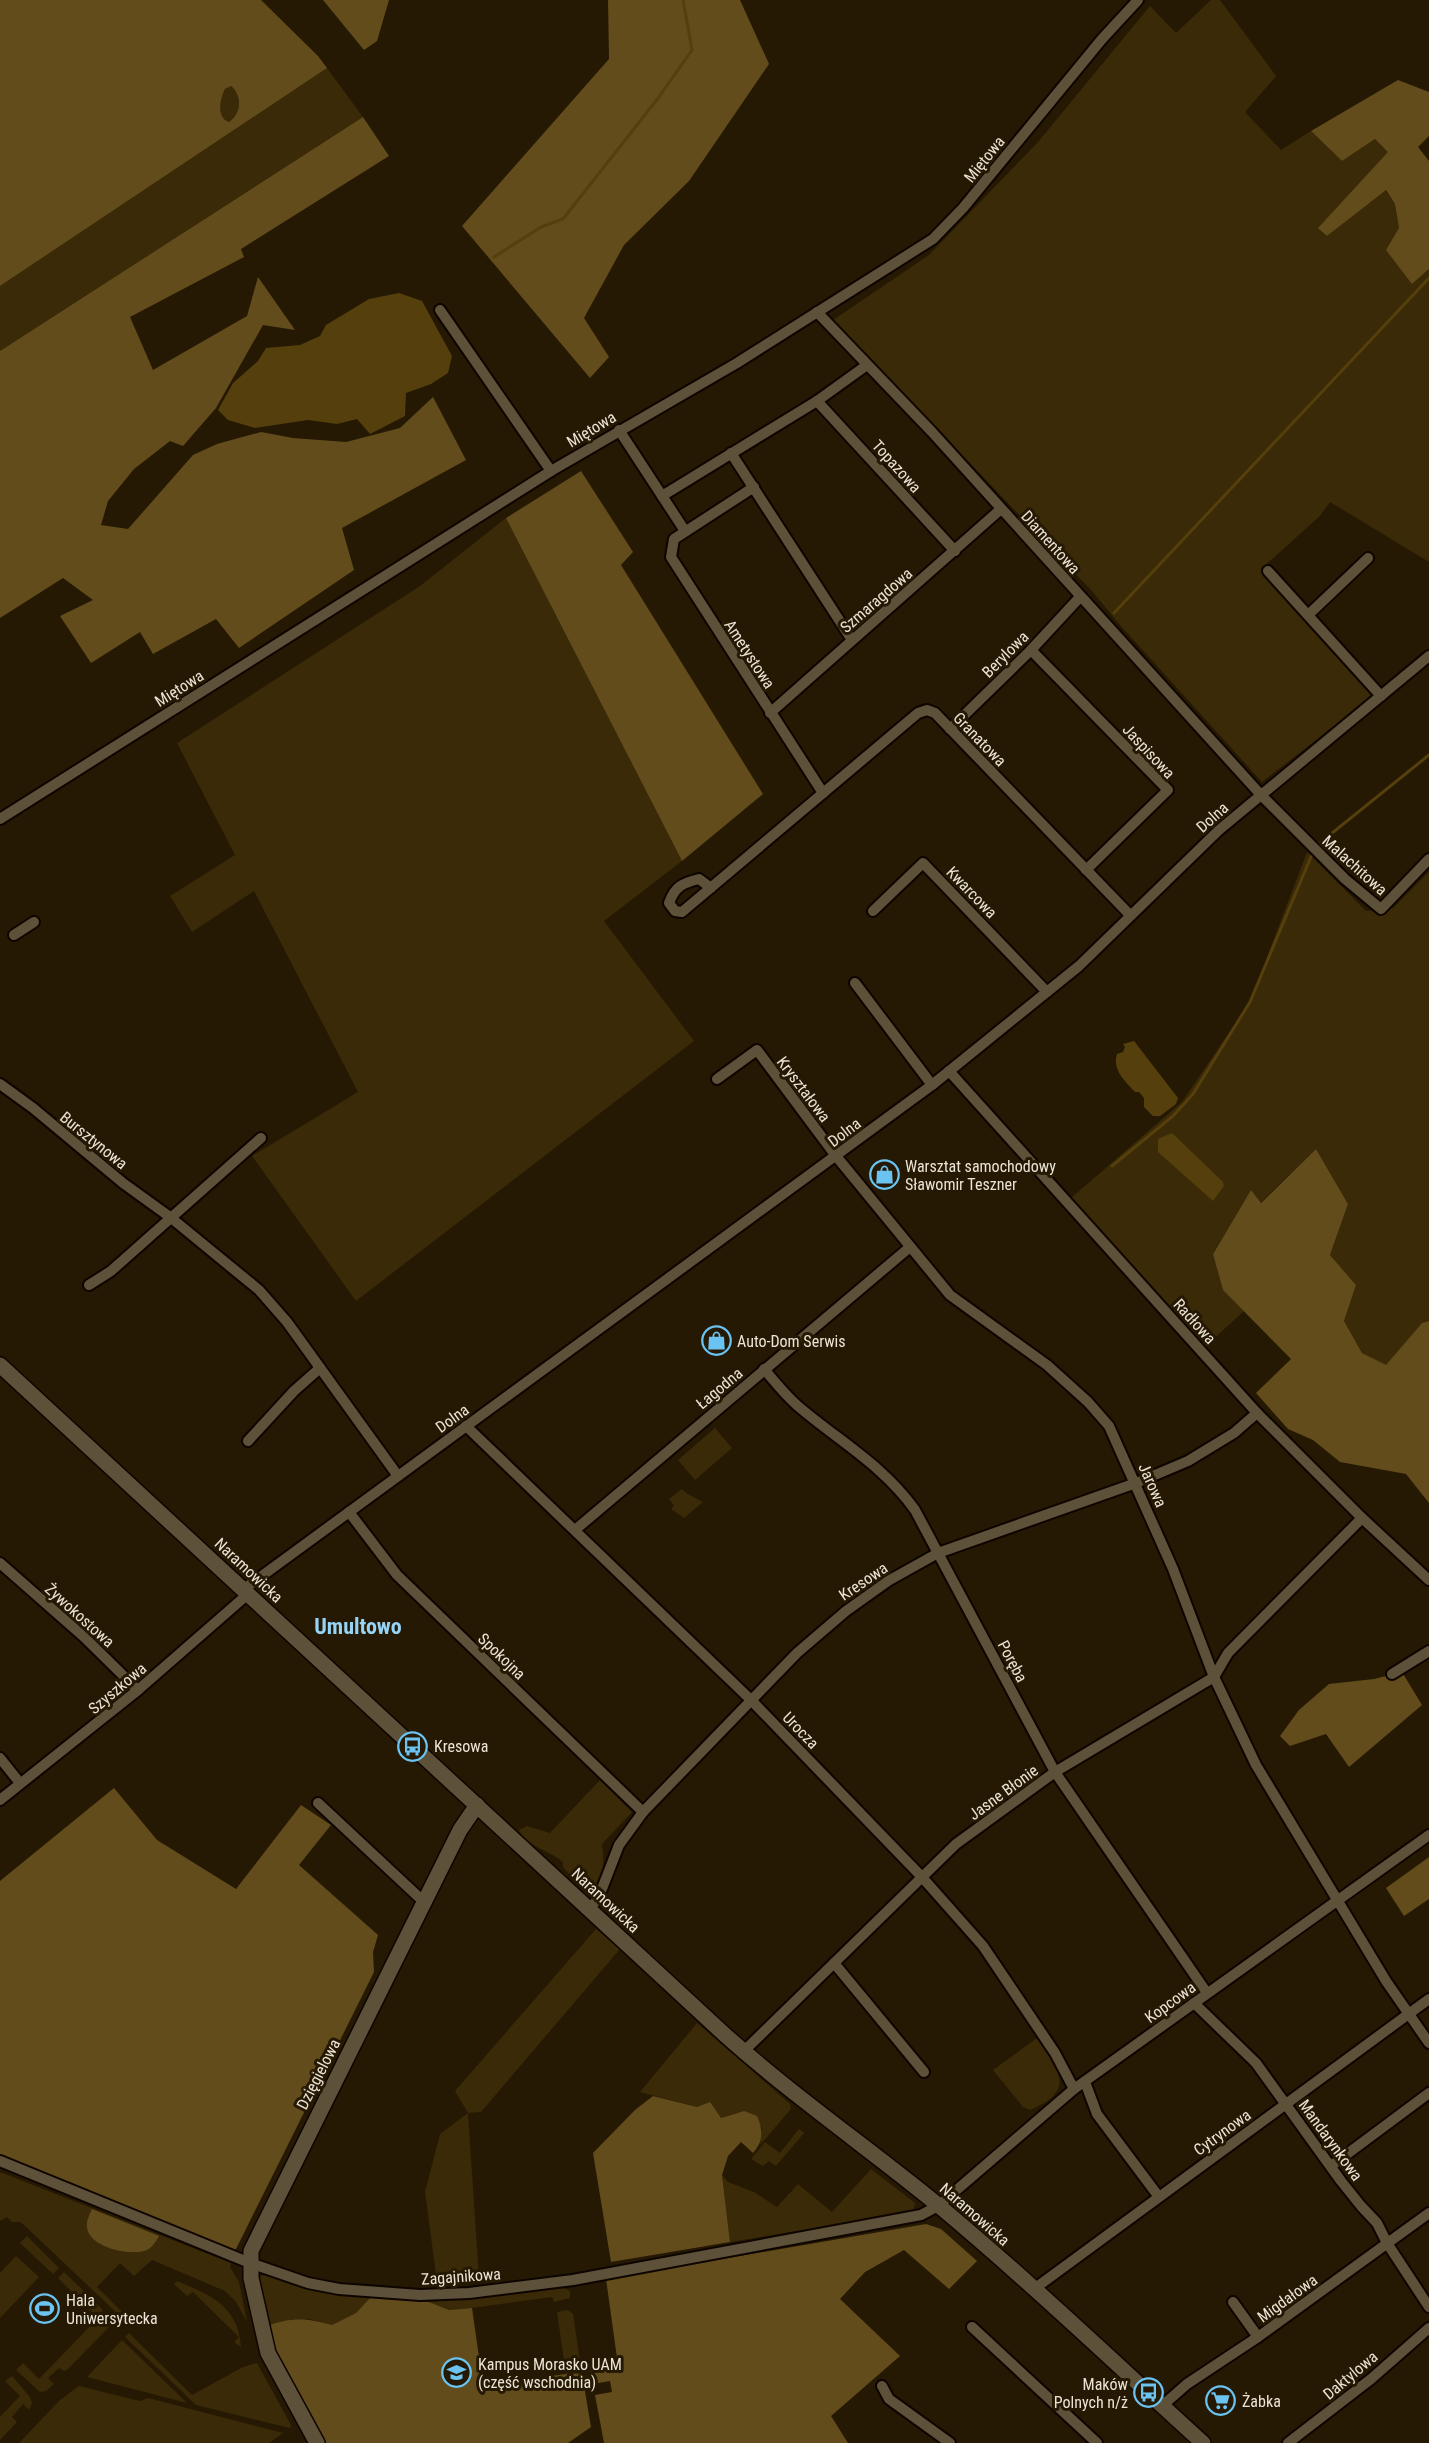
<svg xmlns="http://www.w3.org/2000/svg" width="1429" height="2443" viewBox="0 0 1429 2443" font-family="'Roboto Condensed',sans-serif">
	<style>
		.green { fill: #3a2a07 }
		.forest { fill: #634c1c; fill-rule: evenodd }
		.water { fill: #553f0c }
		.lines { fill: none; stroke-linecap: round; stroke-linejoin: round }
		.stream { stroke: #553f0c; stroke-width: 3 }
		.street-casing { stroke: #0e0500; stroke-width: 14 }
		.secondary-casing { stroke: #0e0500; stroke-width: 18 }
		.street { stroke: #5e5139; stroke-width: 10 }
		.secondary { stroke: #5e5139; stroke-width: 15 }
		.labels { text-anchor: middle; stroke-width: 6; stroke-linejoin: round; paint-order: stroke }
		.street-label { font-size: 16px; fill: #ebe3d5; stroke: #251903 }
		.poi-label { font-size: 16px; fill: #ebe3d5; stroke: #251903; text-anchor: start }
		.district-label { font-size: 22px; font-weight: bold; fill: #96d4f7; stroke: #251903 }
	</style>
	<rect width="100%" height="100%" fill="#251903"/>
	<g class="green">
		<polygon points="1211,0 1220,0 1276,76 1245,112 1281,150 1311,131 1342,161 1375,139 1389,152 1319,228 1327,236 1385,190 1395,204 1399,228 1412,284 1429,269 1429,562 1330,502 1320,516 1261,569 1373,696 1262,782 1119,624 1092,591 833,320 929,255 1038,142 1150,6 1176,33"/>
		<polygon points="327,68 363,117 0,351 0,286"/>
		<path d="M 231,86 C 243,96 241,114 229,122 C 216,117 220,99 225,89 Z"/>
		<polygon points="506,518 682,861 604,921 694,1041 356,1301 252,1156 358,1092 254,891 192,932 170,896 235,855 177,743 420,586"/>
		<polygon points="1307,852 1366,911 1393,908 1429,872 1429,1321 1422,1323 1386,1366 1362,1353 1344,1321 1356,1285 1330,1255 1348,1204 1316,1149 1260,1203 1251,1191 1213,1253 1223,1290 1244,1311 1206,1346 1071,1198 1182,1102 1250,1002"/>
		<polygon points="715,1428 732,1448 695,1480 678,1460"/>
		<polygon points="682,1489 686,1493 703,1502 684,1518 671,1509 674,1506 669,1499"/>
		<path d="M 600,1780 L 632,1812 L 602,1844 C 605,1862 604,1885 587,1894 L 563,1867 L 563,1862 C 550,1851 526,1846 519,1830 L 527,1826 L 550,1833 Z"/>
		<polygon points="596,1929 620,1949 481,2112 468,2113 479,2278 437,2282 425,2192 440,2134 468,2113 455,2091"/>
		<polygon points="697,2023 790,2104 791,2109 760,2145 762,2128 744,2111 720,2118 697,2107 640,2092"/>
		<path d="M 1037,2038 C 1058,2069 1078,2090 1030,2110 L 1023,2107 L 993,2070 Z"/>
		<polygon points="799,2129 804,2133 776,2166 769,2161 763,2166 751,2159 765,2142 780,2153"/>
		<polygon points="871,2169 915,2203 913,2212 730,2242 722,2175 728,2182 754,2192 777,2207 798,2184 832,2212"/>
		<polygon points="0,2172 231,2263 230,2267 239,2282 247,2322 236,2302 225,2291 152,2260 134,2276 120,2263 97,2287 121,2311 121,2315 118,2314 24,2225 20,2222 12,2222 7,2217 0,2221"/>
		<polygon points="27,2236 59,2268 53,2274 20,2243"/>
		<polygon points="16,2256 39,2277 0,2318 0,2273"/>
		<polygon points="64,2272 103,2310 99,2314 108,2323 109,2327 67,2370 64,2371 59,2368 48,2378 54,2384 46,2391 40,2392 16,2370 23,2363 39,2379 98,2318 58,2278"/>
		<polygon points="268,2274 318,2292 371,2297 356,2313 332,2325 309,2319 267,2326 258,2282 261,2276"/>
		<path d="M 177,2281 C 210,2295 238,2305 241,2347 L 234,2342 L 239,2337 L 193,2292 L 187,2296 L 174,2284 Z"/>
		<polygon points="563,2288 570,2291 570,2298 554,2302 552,2297 472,2308 449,2310 429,2302"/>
		<polygon points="568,2310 573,2314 582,2374 566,2374 557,2312"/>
		<polygon points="129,2333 192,2395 243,2367 257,2363 291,2425 290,2428 196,2405 125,2337"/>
		<polygon points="122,2340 187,2403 87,2377"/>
		<polygon points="12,2376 30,2397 32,2403 29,2410 23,2404 12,2417 17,2422 0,2440 0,2417 20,2396 5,2381"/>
		<polygon points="79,2386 140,2401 148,2398 283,2433 269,2443 19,2443 60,2400"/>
	</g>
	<g class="forest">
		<path d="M 0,0 L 261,0 L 318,56 L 327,68 L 0,286 ZM 231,86 C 243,96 241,114 229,122 C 216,117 220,99 225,89 Z"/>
		<polygon points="323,0 389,0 377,41 364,50"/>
		<polygon points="608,0 740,0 769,64 689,181 624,245 584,318 609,357 590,378 462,226 609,59"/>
		<polygon points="1398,80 1429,92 1429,136 1418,147 1429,161 1429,269 1412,284 1386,250 1399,228 1395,204 1386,190 1327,236 1318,228 1388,152 1375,139 1342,161 1311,131"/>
		<polygon points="363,117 389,156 241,249 244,257 130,317 153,370 247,316 258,277 295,330 263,325 216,408 183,446 170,441 134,469 108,501 101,525 128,529 193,455 217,444 261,432 293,438 346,442 400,428 433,397 466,460 342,528 354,570 239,648 216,619 153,654 140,632 91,663 60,616 93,600 63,578 0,618 0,351"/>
		<polygon points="581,471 633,552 621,565 763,794 682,861 506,518"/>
		<polygon points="1316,1149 1348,1204 1330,1255 1356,1285 1344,1321 1362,1353 1386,1365 1422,1323 1429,1321 1429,1503 1406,1474 1340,1462 1313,1440 1288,1429 1256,1393 1291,1359 1223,1290 1213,1254 1251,1190 1261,1203"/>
		<polygon points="1402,1672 1422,1705 1349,1767 1326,1734 1290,1746 1280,1736 1299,1710 1329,1684 1374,1679"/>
		<polygon points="114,1788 157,1840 236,1889 301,1805 331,1825 299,1865 378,1935 373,1952 374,1972 235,2251 0,2156 0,1881"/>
		<polygon points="1429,1857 1429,1899 1404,1916 1386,1888"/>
		<path d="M 653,2096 L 697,2107 L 710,2102 L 721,2118 L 744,2111 L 757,2116 C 763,2130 764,2141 753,2153 L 741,2142 L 728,2156 L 722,2175 L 730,2242 L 611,2262 L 593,2153 L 635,2110 Z"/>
		<path d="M 92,2209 L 159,2236 C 156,2241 153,2247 147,2250 C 131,2257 88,2247 87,2227 C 86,2221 90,2214 92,2209 Z"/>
		<polygon points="926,2224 941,2229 977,2261 949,2289 904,2250 865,2272 840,2299 900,2356 831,2416 848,2443 604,2443 595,2395 612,2392 610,2381 593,2384 590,2367 598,2365 599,2369 618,2365 606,2279"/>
		<path d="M 371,2297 L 429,2302 L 449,2310 L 472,2308 L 483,2385 L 566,2374 L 582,2374 L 591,2427 L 568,2443 L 324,2443 L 278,2361 L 267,2326 C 292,2317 307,2318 332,2325 L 356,2313 Z"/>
	</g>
	<g class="water">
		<polygon points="399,293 422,301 452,356 448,373 431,384 406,393 405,416 370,434 357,419 337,424 308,420 255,428 228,420 218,410 233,383 258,361 266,348 300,345 320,336 326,325 369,299"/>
		<path d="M 1134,1041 L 1178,1098 L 1176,1104 L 1160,1116 L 1153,1116 L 1144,1107 L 1144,1098 L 1139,1092 L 1135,1092 C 1125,1081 1112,1070 1117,1054 L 1123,1052 L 1125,1047 L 1123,1044 Z"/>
		<polygon points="1172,1133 1223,1182 1224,1186 1213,1201 1158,1152 1158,1139"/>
	</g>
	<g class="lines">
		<g class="stream">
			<polyline points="494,257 541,227 563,219 659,97 692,50 683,0"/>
			<polyline points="1114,613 1429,278"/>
			<polyline points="1316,846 1429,755"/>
			<polyline points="1112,1166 1173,1116 1193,1094 1250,1002 1313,852"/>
		</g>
		<defs>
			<g id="street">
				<polyline points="440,310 551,471"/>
				<polyline points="817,312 932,432 1261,795 1345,879 1381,909 1429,859"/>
				<polyline points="817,401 955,551"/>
				<polyline points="619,430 685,531"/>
				<polyline points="731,453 852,640"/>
				<polyline points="754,487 674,539 671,557 823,793"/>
				<polyline points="662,496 817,401 867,365"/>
				<polyline points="1268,571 1381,696"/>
				<polyline points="1308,615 1368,558"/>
				<polyline points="1031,650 1168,790 1086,870"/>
				<polyline points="770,713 1001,509"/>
				<polyline points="950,729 1031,650 1080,597"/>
				<polyline points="0,819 551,471 737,363 933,239 963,208 1102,39 1138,0"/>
				<path d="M 711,888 L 699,879 C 683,883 675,886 669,903 L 675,911 L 682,912 L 918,713 L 927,710 L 935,713 L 1130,915"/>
				<polyline points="873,911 923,863 1047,992"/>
				<polyline points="14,935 34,922"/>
				<polyline points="855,983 932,1085"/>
				<polyline points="949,1071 1257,1413 1362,1518 1429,1580"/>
				<polyline points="717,1079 757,1050 836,1156 950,1295 1047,1365 1088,1402 1109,1426 1173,1569 1214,1677 1256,1765 1386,1981 1429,2043"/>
				<polyline points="0,1084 33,1108 123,1183 170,1217 259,1290 287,1322 398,1476"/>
				<polyline points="89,1285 111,1271 261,1138"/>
				<path d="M 764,1369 C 775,1382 786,1396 799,1407 C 839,1441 884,1466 915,1510 L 1055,1772 L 1207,1993"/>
				<polyline points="466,1426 751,1700 921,1876 983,1946 1055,2053 1074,2089"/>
				<polyline points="248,1441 294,1391 320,1368"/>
				<polyline points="349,1512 397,1575 643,1812"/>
				<polyline points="575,1530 910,1247"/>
				<polyline points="0,1563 83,1636 138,1690"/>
				<polyline points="244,1589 932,1085 1079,966 1219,830 1429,656"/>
				<polyline points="1392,1674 1429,1651"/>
				<polyline points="0,1758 20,1783"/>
				<polyline points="0,1800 138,1690 248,1594"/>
				<polyline points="318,1803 424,1902"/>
				<polyline points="589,1909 598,1899 619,1845 643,1812 797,1653 846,1611 888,1581 938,1553 1136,1483 1188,1461 1234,1433 1257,1413"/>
				<polyline points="834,1963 924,2072"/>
				<polyline points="1194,2003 1256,2063 1341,2181 1361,2206 1377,2223 1387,2243 1429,2307"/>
				<polyline points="743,2052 956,1844 1055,1772 1214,1677 1228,1653 1362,1518"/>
				<polyline points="1085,2082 1097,2114 1159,2197"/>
				<polyline points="0,2161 250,2263 308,2283 339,2289 420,2295 469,2293 573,2280 921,2215 938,2206 1074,2089 1429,1835"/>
				<polyline points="1331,2166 1429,2093"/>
				<polyline points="1034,2289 1429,1999"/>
				<polyline points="1233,2302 1258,2337"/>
				<polyline points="972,2327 1097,2443"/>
				<polyline points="882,2386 889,2399 950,2443"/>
				<polyline points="1162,2406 1187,2384 1258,2337 1429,2213"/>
				<polyline points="1288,2443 1371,2379 1429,2328"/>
			</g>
			<g id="secondary">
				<path d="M 0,1365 L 724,2034 C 792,2095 867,2147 938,2205 C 1029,2281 1115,2363 1203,2443"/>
				<polyline points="317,2443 268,2353 251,2278 251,2251 460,1830 477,1805"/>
			</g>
		</defs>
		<use href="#street" class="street-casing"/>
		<use href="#secondary" class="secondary-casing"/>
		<use href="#street" class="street"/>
		<use href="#secondary" class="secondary"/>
	</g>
	<defs>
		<symbol id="shop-ring" viewBox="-11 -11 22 22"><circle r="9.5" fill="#251903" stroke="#6ac3f1" stroke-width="1.5"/><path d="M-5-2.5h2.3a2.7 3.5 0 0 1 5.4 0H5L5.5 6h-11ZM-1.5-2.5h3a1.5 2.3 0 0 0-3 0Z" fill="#6ac3f1"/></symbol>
		<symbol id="bus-ring" viewBox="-11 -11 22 22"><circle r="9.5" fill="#251903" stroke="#6ac3f1" stroke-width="1.5"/><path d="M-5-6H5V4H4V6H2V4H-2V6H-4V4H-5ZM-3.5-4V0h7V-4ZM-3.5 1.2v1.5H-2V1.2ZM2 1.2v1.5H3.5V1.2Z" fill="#6ac3f1"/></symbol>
		<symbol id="stadium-ring" viewBox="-11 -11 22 22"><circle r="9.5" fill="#251903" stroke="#6ac3f1" stroke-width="1.5"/><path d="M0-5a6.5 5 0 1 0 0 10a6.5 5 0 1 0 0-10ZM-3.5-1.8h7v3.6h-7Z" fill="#6ac3f1"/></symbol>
		<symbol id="university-ring" viewBox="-11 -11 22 22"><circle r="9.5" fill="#251903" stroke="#6ac3f1" stroke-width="1.5"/><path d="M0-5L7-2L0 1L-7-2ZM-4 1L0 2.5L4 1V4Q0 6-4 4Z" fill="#6ac3f1"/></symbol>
		<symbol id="supermarket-ring" viewBox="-11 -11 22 22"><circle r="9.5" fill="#251903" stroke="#6ac3f1" stroke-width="1.5"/><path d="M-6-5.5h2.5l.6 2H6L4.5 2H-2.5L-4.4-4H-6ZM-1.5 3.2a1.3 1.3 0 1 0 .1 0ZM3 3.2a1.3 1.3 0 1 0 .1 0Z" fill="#6ac3f1"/></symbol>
	</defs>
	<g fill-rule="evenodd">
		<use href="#shop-ring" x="868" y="1158" width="33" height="33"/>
		<use href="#shop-ring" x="700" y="1324" width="33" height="33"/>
		<use href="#bus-ring" x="396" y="1730" width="33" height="33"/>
		<use href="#stadium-ring" x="28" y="2292" width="33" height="33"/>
		<use href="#university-ring" x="440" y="2356" width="33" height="33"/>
		<use href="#bus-ring" x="1132" y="2376" width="33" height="33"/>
		<use href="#supermarket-ring" x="1204" y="2384" width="33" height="33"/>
	</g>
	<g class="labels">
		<g class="street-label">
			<text transform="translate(984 159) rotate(-51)" y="6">Miętowa</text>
			<text transform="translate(591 429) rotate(-31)" y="6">Miętowa</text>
			<text transform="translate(897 466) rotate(48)" y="6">Topazowa</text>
			<text transform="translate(1051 542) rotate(48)" y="6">Diamentowa</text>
			<text transform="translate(876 600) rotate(-41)" y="6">Szmaragdowa</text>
			<text transform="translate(750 654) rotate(57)" y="6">Ametystowa</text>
			<text transform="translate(1005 654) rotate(-45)" y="6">Berylowa</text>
			<text transform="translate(179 688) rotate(-32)" y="6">Miętowa</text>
			<text transform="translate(980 739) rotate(46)" y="6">Granatowa</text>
			<text transform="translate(1149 751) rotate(47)" y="6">Jaspisowa</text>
			<text transform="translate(1212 817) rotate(-42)" y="6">Dolna</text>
			<text transform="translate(1355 865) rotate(42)" y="6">Malachitowa</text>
			<text transform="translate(972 892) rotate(46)" y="6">Kwarcowa</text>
			<text transform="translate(804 1089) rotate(53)" y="6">Kryształowa</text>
			<text transform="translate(844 1132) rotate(-37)" y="6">Dolna</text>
			<text transform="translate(94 1140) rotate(39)" y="6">Bursztynowa</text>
			<text transform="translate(1195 1321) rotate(48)" y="6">Radłowa</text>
			<text transform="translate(719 1388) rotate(-40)" y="6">Łagodna</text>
			<text transform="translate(452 1418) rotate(-36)" y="6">Dolna</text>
			<text transform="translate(1153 1485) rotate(66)" y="6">Jarowa</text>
			<text transform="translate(249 1570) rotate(43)" y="6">Naramowicka</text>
			<text transform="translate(863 1581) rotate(-34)" y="6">Kresowa</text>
			<text transform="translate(80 1615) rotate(42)" y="6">Żywokostowa</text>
			<text transform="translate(502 1656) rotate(44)" y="6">Spokojna</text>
			<text transform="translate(1013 1661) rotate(62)" y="6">Poręba</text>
			<text transform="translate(117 1688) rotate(-40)" y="6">Szyszkowa</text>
			<text transform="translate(801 1730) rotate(46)" y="6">Urocza</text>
			<text transform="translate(1003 1792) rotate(-36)" y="6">Jasne Błonie</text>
			<text transform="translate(606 1900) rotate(43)" y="6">Naramowicka</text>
			<text transform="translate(1170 2002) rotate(-36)" y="6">Kopcowa</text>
			<text transform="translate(318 2074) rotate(-63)" y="6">Dzięgielowa</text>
			<text transform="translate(1222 2132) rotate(-36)" y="6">Cytrynowa</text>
			<text transform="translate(1331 2140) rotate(54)" y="6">Mandarynkowa</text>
			<text transform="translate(975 2214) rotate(41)" y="6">Naramowicka</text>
			<text transform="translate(461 2276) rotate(-4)" y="6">Zagajnikowa</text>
			<text transform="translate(1287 2298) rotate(-36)" y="6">Migdałowa</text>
			<text transform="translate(1350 2375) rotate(-40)" y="6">Daktylowa</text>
		</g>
		<g class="poi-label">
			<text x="905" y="1172">Warsztat samochodowy<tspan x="905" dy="18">Sławomir Teszner</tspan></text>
			<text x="737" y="1347">Auto-Dom Serwis</text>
			<text x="434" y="1752">Kresowa</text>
			<text x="66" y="2306">Hala<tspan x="66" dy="18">Uniwersytecka</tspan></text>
			<text x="478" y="2370">Kampus Morasko UAM<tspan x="478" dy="18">(część wschodnia)</tspan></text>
			<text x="1128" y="2390" text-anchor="end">Maków<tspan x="1128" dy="18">Polnych n/ż</tspan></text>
			<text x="1242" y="2407">Żabka</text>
		</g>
		<g class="district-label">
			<text x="358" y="1634">Umultowo</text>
		</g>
	</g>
</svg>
